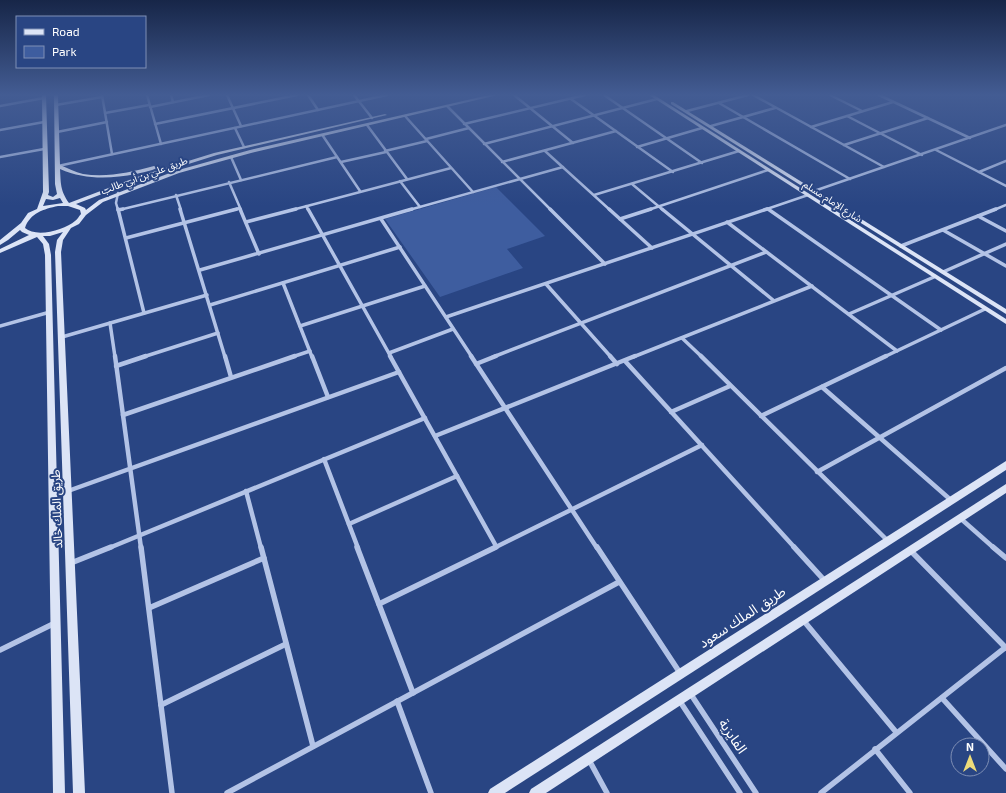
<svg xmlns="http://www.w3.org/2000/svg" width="1006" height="793" viewBox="0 0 1006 793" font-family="'Exo 2','Noto Sans Arabic',sans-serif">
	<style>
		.green { fill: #3e5d9f }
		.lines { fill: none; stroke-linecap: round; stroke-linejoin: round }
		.street-far3 { stroke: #b3c3e6; stroke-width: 2.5 }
		.street-far2 { stroke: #b3c3e6; stroke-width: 3.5 }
		.street-far1 { stroke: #b3c3e6; stroke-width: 4.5 }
		.street { stroke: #b3c3e6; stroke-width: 5.5 }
		.secondary { fill: #dce4f6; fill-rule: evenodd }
		.labels { text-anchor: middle; stroke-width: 4; stroke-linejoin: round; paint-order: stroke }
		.far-street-label { font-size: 10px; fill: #fff; stroke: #294583 }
		.street-label { font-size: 12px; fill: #fff; stroke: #294583 }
		.near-street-label { font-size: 14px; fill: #fff; stroke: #294583 }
	</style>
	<rect width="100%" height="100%" fill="#294583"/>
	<polygon class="green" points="496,187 545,236 507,249 523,268 440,297 385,219"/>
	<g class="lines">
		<g class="street-far3">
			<polyline points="102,95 112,154"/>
			<polyline points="147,95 161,144"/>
			<polyline points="171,95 173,102"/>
			<polyline points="227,95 241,126"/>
			<polyline points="308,95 318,110"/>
			<polyline points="354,95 372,118"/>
			<polyline points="514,95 573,143"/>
			<polyline points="604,95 702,163"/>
			<polyline points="753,95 884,167"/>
			<polyline points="830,95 862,111"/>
			<polyline points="879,95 970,138"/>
			<polyline points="571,99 673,172"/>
			<polyline points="719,103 850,179"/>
			<polyline points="56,105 102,97"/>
			<polyline points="0,106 44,98"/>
			<polyline points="447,106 551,210"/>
			<polyline points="150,107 209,95"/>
			<polyline points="687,111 748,95"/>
			<polyline points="105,113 149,105"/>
			<polyline points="405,116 473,192"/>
			<polyline points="847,116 922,155"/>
			<polyline points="155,124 297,95"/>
			<polyline points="464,124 585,95"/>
			<polyline points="367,125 407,179"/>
			<polyline points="711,126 775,108"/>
			<polyline points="811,127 893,102"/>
			<polyline points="235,128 244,147"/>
			<polyline points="0,130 44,122"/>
			<polyline points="57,132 107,122"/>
			<polyline points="323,136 360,191"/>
			<polyline points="426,139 469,128"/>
			<polyline points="484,144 657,99"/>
			<polyline points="844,145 928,118"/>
			<polyline points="637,147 702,128"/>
			<polyline points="936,150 1006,186"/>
			<polyline points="385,151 427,141"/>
			<polyline points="545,151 610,210"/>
			<polyline points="0,157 44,149"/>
			<polyline points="231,157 241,180"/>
			<polyline points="341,162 386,152"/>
			<polyline points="502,162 616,131"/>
			<polyline points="58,166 387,95"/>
			<polyline points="979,172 1006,161"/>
			<polyline points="400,181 420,207"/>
			<polyline points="229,182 241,210"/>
			<polyline points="632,184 663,210"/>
			<polyline points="814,191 1006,125"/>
			<polyline points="176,195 181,210"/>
			<polyline points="594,195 739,151"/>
			<polyline points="306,206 308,210"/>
			<polyline points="118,210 116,203 118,193"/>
			<polyline points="119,210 337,157"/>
			<polyline points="233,210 240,208"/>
			<polyline points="292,210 451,168"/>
			<polyline points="409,210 563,167"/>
			<polyline points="648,210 768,170"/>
			<polyline points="764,210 808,195"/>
			<polyline points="994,210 1006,205"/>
		</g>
		<g class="street-far2">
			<polyline points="118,209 144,313"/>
			<polyline points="180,209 225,357"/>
			<polyline points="240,209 259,254"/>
			<polyline points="308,209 391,357"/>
			<polyline points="550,209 605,264"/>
			<polyline points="609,209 652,248"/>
			<polyline points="662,209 773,300"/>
			<polyline points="768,209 941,330"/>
			<polyline points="118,210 123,209"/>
			<polyline points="978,216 1006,231"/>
			<polyline points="381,219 472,357"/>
			<polyline points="620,219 651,209"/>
			<polyline points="246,222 296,209"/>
			<polyline points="727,222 897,351"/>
			<polyline points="943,230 1006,266"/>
			<polyline points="126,238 237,209"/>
			<polyline points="901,246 996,209"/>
			<polyline points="200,270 412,209"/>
			<polyline points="943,272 1006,244"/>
			<polyline points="283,283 312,357"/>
			<polyline points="546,284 611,357"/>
			<polyline points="210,305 400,247"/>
			<polyline points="849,314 934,277"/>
			<polyline points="446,317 767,209"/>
			<polyline points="110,323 115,357"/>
			<polyline points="0,326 50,312"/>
			<polyline points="300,326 425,286"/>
			<polyline points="62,337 207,295"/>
			<polyline points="682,338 702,357"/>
			<polyline points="389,353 453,329"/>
			<polyline points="143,357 218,333"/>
			<polyline points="292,357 310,351"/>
			<polyline points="493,357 766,252"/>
			<polyline points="633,357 812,286"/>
			<polyline points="884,357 985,309"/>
		</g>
		<g class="street-far1">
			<polyline points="115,356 141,548"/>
			<polyline points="225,356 231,377"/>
			<polyline points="312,356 328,397"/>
			<polyline points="390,356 496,546"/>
			<polyline points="471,356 597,548"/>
			<polyline points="610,356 617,364"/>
			<polyline points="701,356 888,541"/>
			<polyline points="625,361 795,548"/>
			<polyline points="476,364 496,356"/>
			<polyline points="116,366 146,356"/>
			<polyline points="822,387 952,501"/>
			<polyline points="671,412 730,386"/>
			<polyline points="123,415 295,356"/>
			<polyline points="761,416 886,356"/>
			<polyline points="435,436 635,356"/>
			<polyline points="324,459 358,548"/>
			<polyline points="817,472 1006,368"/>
			<polyline points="68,491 399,372"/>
			<polyline points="246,491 261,548"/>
			<polyline points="960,518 994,548"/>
			<polyline points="349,524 457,476"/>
			<polyline points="109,548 425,418"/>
			<polyline points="494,548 702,445"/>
		</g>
		<g class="street">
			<polyline points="141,547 172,793"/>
			<polyline points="261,547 313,746"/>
			<polyline points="357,547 413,693"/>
			<polyline points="597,547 680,673"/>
			<polyline points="794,547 825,581"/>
			<polyline points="993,547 1006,558"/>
			<polyline points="910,550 1006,648"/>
			<polyline points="71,563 111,547"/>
			<polyline points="379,604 496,547"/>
			<polyline points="149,608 264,558"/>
			<polyline points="803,620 896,732"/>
			<polyline points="0,650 55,623"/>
			<polyline points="690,693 756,793"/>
			<polyline points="942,698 1006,769"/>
			<polyline points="679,700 740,793"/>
			<polyline points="397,701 431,793"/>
			<polyline points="161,705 286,644"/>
			<polyline points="875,749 910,793"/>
			<polyline points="589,760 607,793"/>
			<polyline points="227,793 619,582"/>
			<polyline points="821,793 1006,647"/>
		</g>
		<g class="secondary">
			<path d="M 42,95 L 46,95 L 49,192 L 48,195 L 53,197 L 57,194 L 55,184 L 54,95 L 58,95 L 60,165 C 68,168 75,172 83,174 C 107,178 131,172 154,166 L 157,168 C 151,171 143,172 136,174 C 110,179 85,180 60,169 C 61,184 60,190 69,203 L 140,176 L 214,153 L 385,114 L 387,115 L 217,155 L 144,178 L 76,204 L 85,208 L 86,210 L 99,200 L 175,171 L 250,150 L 489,95 L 498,95 L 251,153 L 179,173 L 103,202 L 86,215 L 79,224 L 71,228 L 63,240 L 61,252 L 85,793 L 73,793 L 55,252 L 57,240 L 63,232 L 50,236 L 43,236 L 49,244 L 51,255 L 65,793 L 53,793 L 45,255 L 43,244 L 37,237 L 0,253 L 0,249 L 29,235 L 22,232 L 20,230 L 8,240 L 0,245 L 0,240 L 21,223 L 28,213 L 37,209 L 43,192 ZM 60,198 L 63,203 L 43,206 L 46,199 L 53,200 ZM 58,206 L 68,206 L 80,210 L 81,214 C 79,216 77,220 75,221 C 65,230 36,238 25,228 C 30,213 44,209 58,206 Z"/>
			<polygon points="649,95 654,95 1006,319 1006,324"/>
			<polygon points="673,102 1006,309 1006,314 671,104 671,102"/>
			<polygon points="1006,461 1006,470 505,793 488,793 490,789"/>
			<polygon points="1006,484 1006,493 546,793 529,793 531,789"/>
		</g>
	</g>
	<linearGradient id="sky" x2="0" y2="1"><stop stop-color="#172648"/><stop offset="0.46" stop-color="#435c93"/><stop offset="1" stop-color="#435c93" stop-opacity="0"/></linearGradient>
	<rect width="1006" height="206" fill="url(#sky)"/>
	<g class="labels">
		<g class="far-street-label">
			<text transform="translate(144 175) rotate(-20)" y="4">طريق علي بن أبي طالب</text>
			<text transform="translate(833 201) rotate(33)" y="4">شارع الإمام مسلم</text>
		</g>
		<g class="street-label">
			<text transform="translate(57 509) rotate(-92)" y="4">طريق الملك خالد</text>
		</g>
		<g class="near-street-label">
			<text transform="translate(742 617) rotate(-33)" y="5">طريق الملك سعود</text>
			<text transform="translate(733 736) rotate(56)" y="5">الفايزية</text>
		</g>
	</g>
	<rect x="16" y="16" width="130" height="52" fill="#294583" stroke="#7f8fb5"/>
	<rect x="24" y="29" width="20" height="6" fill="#dce4f6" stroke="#7f8fb5"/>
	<text x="52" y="36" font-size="12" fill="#ffffff">Road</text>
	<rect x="24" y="46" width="20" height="12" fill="#3e5d9f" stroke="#7f8fb5"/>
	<text x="52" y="56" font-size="12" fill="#ffffff">Park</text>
	<g transform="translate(970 757)"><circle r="19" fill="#294583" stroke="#7f8fb5"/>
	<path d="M0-3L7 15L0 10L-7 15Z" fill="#eddb7a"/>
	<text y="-6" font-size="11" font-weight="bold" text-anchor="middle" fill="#ffffff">N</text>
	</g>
</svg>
